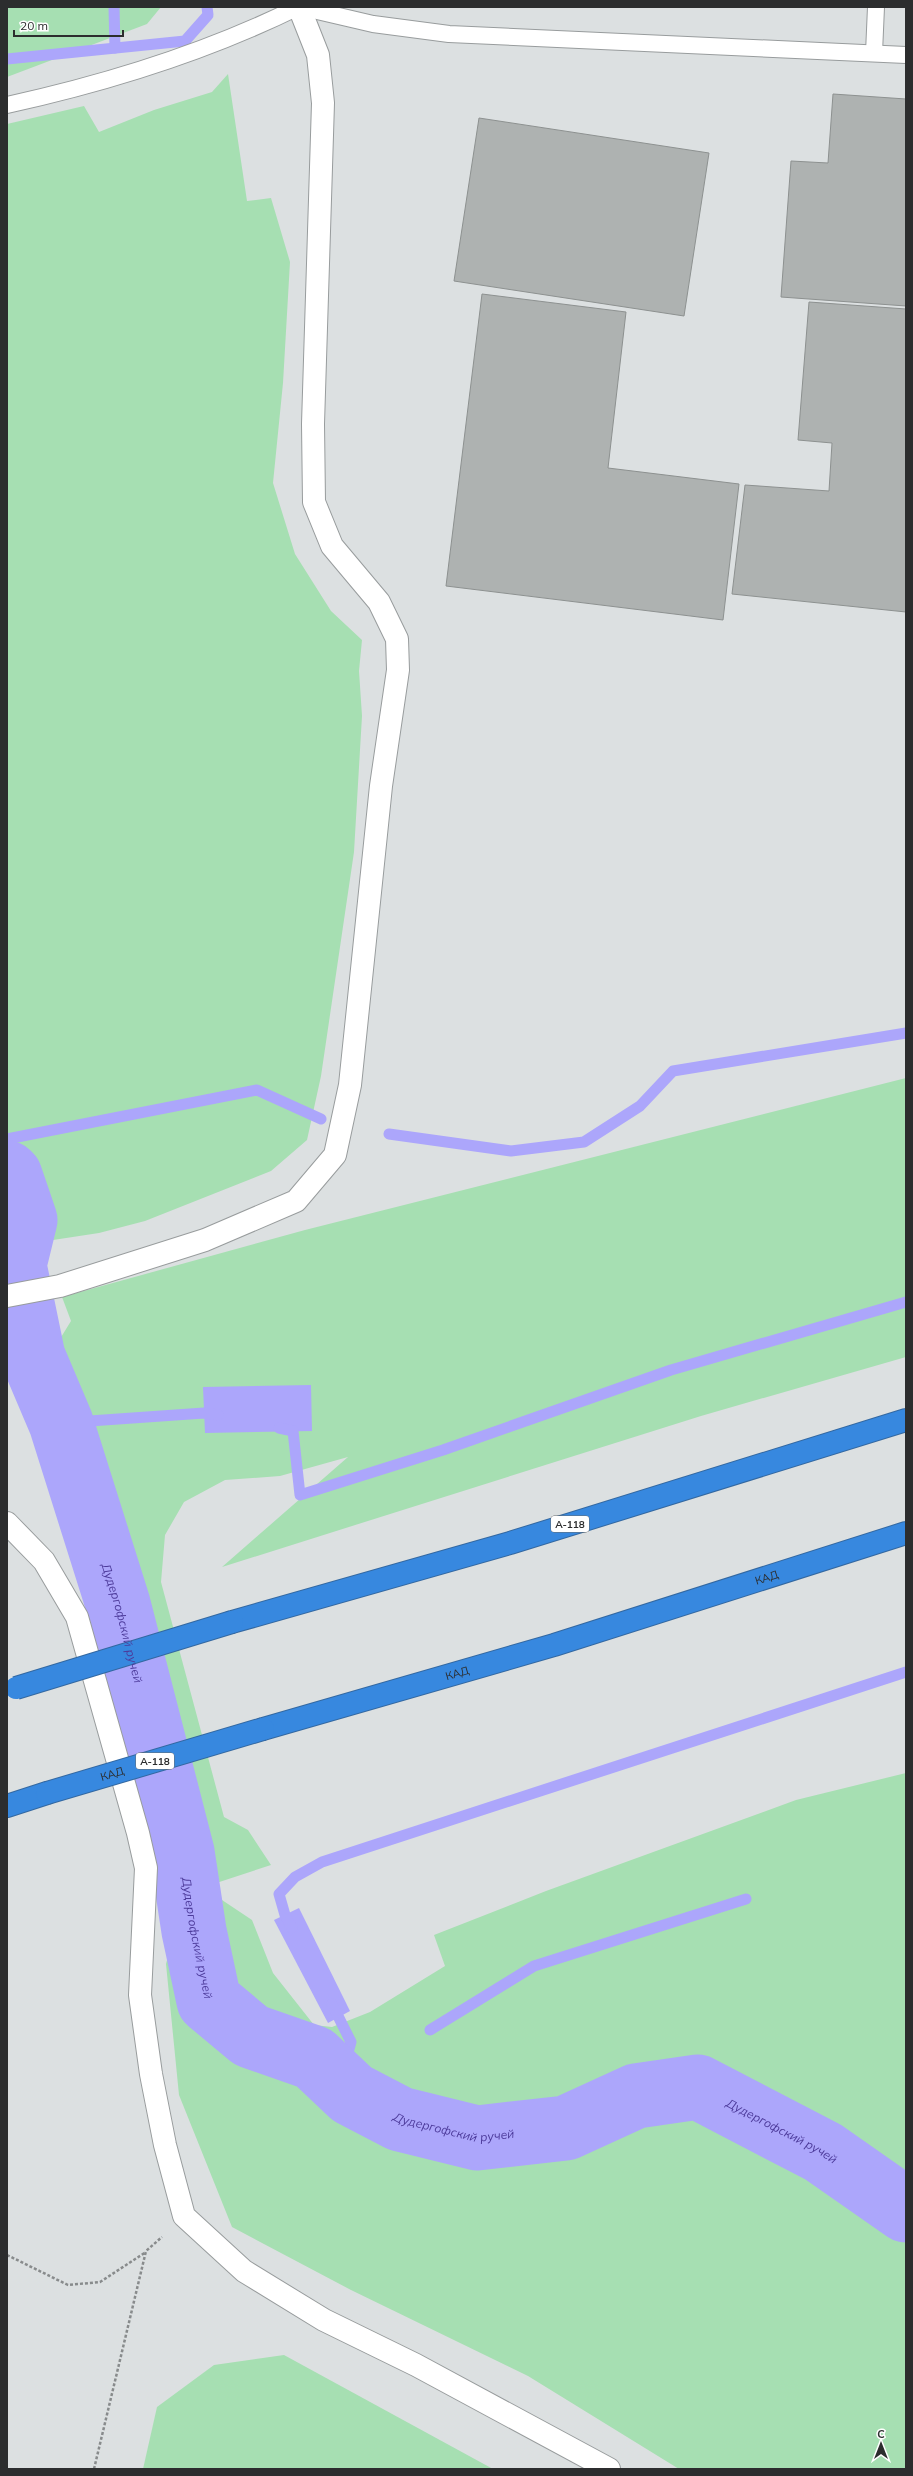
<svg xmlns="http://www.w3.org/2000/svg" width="913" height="2476" viewBox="0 0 913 2476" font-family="Mulish,sans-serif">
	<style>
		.green { fill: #a6dfb2 }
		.water { fill: #aca6fb }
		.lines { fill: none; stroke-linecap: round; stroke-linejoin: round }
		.stream { stroke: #aca6fb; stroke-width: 11 }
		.river { stroke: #aca6fb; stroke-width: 65 }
		.building { fill: #aeb2b1; stroke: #8d9190 }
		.service-casing { stroke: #989c9d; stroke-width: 18 }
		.minor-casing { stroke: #989c9d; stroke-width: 24 }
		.motorway-casing { stroke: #3368a1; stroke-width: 24 }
		.path { stroke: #888b8c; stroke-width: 2.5; stroke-dasharray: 3 2; stroke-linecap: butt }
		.service { stroke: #fff; stroke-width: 16 }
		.minor { stroke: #fff; stroke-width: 22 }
		.motorway { stroke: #3788df; stroke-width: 22 }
		.motorway-bridge-casing { stroke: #3368a1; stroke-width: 24; stroke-linecap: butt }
		.motorway-bridge { stroke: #3788df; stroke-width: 22 }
		.labels { text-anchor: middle; stroke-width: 3; stroke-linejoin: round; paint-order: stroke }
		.shield { fill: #fff; stroke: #6b6c6d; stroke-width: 1 }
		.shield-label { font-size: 10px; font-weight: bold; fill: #2c2d2e }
		.street-label { font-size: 11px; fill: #2c2d2e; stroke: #fff }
		.water-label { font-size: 12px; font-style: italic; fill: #4d3b9b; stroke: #fff }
	</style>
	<rect width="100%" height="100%" fill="#dce0e1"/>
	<g class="green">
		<polygon points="7,7 161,7 147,24 7,77"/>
		<polygon points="228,74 247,201 271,198 290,262 283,383 273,483 295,554 331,611 362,640 359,671 362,716 354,852 321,1076 307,1140 271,1171 145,1221 99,1233 7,1247 7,124 84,106 99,132 154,110 212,92"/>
		<polygon points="906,1078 906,1357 701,1416 222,1567 348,1457 280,1476 225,1480 184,1502 165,1535 161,1582 224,1817 248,1830 271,1865 201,1888 194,1833 128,1588 95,1506 80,1449 73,1402 55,1347 71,1321 62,1297 305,1230"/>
		<polygon points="906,1773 906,2469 679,2469 528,2376 351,2290 232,2227 179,2095 166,1964 177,1922 219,1898 252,1920 273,1973 314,2025 332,2027 370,2012 445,1966 434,1935 546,1891 796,1800"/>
		<polygon points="284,2355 493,2469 143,2469 157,2407 214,2365"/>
	</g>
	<g class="water">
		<polygon points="311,1385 312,1431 205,1433 203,1387"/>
		<polygon points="299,1908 350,2011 328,2023 274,1920"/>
	</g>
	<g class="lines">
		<g class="stream">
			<polyline points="114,7 115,48"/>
			<polyline points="7,59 185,41 208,15 207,7"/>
			<polyline points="389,1134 511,1151 584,1142 640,1106 673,1071 906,1033"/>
			<polyline points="7,1139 257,1090 321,1119"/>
			<polyline points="61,1423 204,1413 218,1415"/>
			<polyline points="279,1428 293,1431 300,1495 443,1450 671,1370 906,1302"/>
			<polyline points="292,1928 285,1915 279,1894 295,1877 322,1862 906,1672"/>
			<polyline points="332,2004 351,2042 347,2056 335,2077"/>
			<polyline points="430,2030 534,1966 746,1899"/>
		</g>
		<path class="river" id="s1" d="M 7,1173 L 10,1176 L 25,1220 L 14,1265 L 33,1357 L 61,1423 L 118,1604 L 182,1852 L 194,1931 L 209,2001 L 251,2036 L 314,2058 L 352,2094 L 400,2119 L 477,2138 L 566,2128 L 636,2096 L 698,2087 L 823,2152 L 906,2210"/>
	</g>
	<g class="building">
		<polygon points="833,94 906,99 906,306 781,297 791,161 828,163"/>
		<polygon points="479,118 709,153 684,316 454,281"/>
		<polygon points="482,294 626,312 608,468 739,484 723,620 446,586"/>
		<polygon points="809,302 906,309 906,612 732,594 745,485 829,491 832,443 798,440"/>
	</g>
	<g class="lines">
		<defs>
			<g id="service">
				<polyline points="300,7 373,24 449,34 906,55"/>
				<polyline points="874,53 876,7"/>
				<path d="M 7,105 C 107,83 207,52 298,7"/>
			</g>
			<g id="minor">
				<polyline points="7,1296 60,1286 205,1240 296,1201 335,1155 350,1085 381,786 398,670 397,639 379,602 332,546 314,502 313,424 323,103 318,55 299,7"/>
				<polyline points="7,1523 44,1561 77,1617 138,1833 146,1868 140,1995 151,2074 165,2145 184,2216 244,2271 324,2320 416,2365 609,2469"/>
			</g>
			<g id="motorway">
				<polyline points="232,1622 510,1543 906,1420"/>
				<path id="s2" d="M 263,1729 L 554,1645 L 906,1533"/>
				<polyline points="7,1806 47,1793"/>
			</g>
		</defs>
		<use href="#service" class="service-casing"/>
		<use href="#minor" class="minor-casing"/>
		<use href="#motorway" class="motorway-casing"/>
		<g class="path">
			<polyline points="7,2255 68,2285 100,2282 146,2252"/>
			<polyline points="94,2469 146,2251 162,2237"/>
		</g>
		<use href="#service" class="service"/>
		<use href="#minor" class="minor"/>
		<use href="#motorway" class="motorway"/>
		<defs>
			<g id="motorway-bridge">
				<polyline points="16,1688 232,1622"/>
				<path id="s3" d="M 47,1793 L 263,1729"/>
			</g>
		</defs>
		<use href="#motorway-bridge" class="motorway-bridge-casing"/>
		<use href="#motorway-bridge" class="motorway-bridge"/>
	</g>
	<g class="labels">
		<g class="shield">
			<rect x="551" y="1516" width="38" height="16" rx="3"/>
			<rect x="136" y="1753" width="38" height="16" rx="3"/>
		</g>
		<g class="shield-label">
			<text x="570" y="1528">А-118</text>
			<text x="155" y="1765">А-118</text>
		</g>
		<g class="street-label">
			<text dy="4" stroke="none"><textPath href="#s2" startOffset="526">КАД</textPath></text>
			<text dy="4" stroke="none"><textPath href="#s2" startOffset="202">КАД</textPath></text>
			<text dy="4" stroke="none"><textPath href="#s3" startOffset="68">КАД</textPath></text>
		</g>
		<g class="water-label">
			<text dy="4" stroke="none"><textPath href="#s1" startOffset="472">Дудергофский ручей</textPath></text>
			<text dy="4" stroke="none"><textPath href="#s1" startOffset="796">Дудергофский ручей</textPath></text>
			<text dy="4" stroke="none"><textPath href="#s1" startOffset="1143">Дудергофский ручей</textPath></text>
			<text dy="4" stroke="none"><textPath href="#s1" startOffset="1491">Дудергофский ручей</textPath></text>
		</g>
	</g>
	<rect width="913" height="2476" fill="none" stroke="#2c2d2e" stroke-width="16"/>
	<g transform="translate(881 2444)" stroke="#ffffff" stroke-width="3" paint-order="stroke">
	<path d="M0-3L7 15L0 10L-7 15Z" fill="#2c2d2e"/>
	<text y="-6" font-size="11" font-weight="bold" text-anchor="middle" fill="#2c2d2e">С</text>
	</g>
	<path d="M14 30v6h109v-6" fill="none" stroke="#2c2d2e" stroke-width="2"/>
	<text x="20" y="30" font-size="12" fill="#2c2d2e" stroke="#ffffff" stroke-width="3" paint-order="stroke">20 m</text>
</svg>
